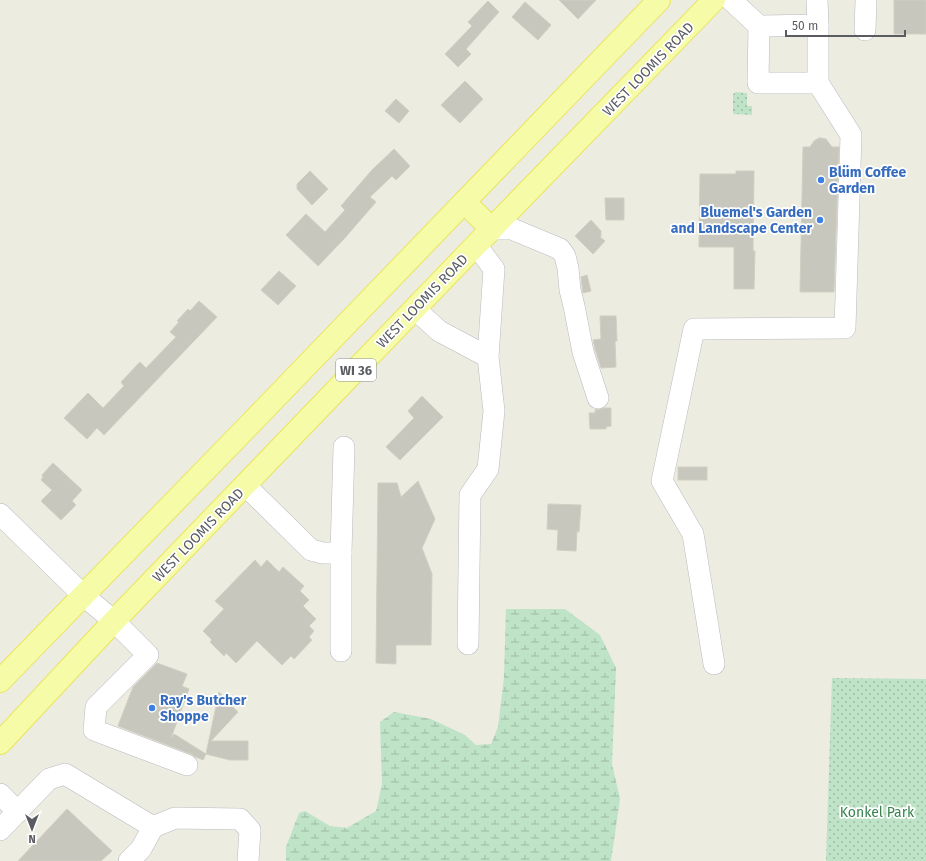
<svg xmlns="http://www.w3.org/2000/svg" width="926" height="861" viewBox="0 0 926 861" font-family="'Fira Sans',sans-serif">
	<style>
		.grass { fill: url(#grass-dots) }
		.wetland { fill: url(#wetland-marsh) }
		.building { fill: #c7c7be; stroke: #d1cfc0 }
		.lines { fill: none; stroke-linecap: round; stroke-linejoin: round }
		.minor-casing { stroke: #b9bac0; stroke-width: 22 }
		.major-casing { stroke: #ebe55c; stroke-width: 24 }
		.minor { stroke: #fff; stroke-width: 21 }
		.major { stroke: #f5fba7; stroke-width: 22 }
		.shop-dot { fill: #3f7fe0; stroke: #fff; stroke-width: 1.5 }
		.labels { text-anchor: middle; stroke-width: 3.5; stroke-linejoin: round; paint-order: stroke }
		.shield { fill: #fff; stroke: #8c8d91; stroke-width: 1 }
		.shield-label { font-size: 13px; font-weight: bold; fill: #5a5c62 }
		.street-label { font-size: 14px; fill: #5a5c62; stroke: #fff }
		.shop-label { font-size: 14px; font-weight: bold; fill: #366cbe; stroke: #fff; text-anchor: start }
		.park-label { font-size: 14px; fill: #38834e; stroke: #fff }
	</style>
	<defs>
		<pattern id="grass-dots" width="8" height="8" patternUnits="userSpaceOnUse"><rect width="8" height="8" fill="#bfe3c7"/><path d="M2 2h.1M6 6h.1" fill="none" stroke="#9ebba5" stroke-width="1.8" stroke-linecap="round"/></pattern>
		<pattern id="wetland-marsh" width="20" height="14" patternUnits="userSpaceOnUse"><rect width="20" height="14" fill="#bfe3c7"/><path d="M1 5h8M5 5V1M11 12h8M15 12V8" fill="none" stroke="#9ebba5"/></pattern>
	</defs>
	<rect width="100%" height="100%" fill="#ecece1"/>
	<g class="grass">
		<polygon points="736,92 747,93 747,106 752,106 752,115 733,114 733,94"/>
		<polygon points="832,678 926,679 926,861 826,861"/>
	</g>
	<polygon class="wetland" points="506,609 565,609 600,635 616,668 612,764 620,799 611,861 286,861 286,847 299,813 305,811 330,826 347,828 376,811 382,784 380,722 394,712 431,719 465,735 476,745 491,744 498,727 504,677"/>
	<g class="building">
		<polygon points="559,0 596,0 578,19"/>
		<rect x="894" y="0" width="32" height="34"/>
		<polygon points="488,1 499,12 466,49 471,54 458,67 445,54 472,26 468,22"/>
		<polygon points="525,2 551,25 538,40 512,17"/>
		<polygon points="465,81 483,99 460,123 441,105"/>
		<polygon points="396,99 409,111 399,123 385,111"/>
		<polygon points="819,138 821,138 826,139 832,147 839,147 834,292 800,292 803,147 810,147 814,141"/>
		<polygon points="394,149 410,166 396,180 392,176 370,197 376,202 343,240 318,266 286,235 306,214 325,232 345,210 341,206 371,171"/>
		<polygon points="310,171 328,189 312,205 297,189 297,184"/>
		<polygon points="736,171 754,171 753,251 755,251 754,289 734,289 734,247 699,247 700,174 736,174"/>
		<polygon points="605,198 624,198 624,220 606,220"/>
		<polygon points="591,220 601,231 601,236 600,237 605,241 593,254 575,236"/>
		<polygon points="279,271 296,286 278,305 261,290"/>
		<polygon points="587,275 591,291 583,293 581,277"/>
		<polygon points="199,301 217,317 104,435 97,428 87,439 64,418 88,393 103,408 124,386 121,382 140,362 146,368 176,337 170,332 179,322 177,321 188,309 190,311"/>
		<polygon points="600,316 616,316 617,341 615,341 616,367 601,368 595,349 593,340 601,339"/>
		<polygon points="422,396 443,417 400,460 386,447 414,418 408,411"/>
		<polygon points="604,408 611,408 611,426 606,427 606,429 590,429 589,413 595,413 595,410 601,409"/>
		<polygon points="53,463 82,490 72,501 76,505 61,520 41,501 52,490 41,480 43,477 42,475"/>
		<rect x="678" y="467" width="29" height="13"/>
		<polygon points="418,481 435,519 422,548 432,574 431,645 396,645 396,664 376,663 378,483 397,483 401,497"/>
		<polygon points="548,504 581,505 579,532 577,531 576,551 557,550 558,530 547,529"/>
		<polygon points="255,560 261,567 267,560 279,572 283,567 304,586 300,591 309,600 303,606 316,619 309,626 314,631 309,637 312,640 294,659 291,656 282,665 257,641 236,663 226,653 224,656 210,642 212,640 203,631 224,609 215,601"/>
		<polygon points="157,663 187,674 182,686 189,689 171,738 174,734 206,754 219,692 233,705 232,706 238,712 211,741 248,741 248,760 230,760 206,754 203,760 196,757 191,754 118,726 133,687"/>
		<polygon points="67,809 112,851 101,861 18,861"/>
	</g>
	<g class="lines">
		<defs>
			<g id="minor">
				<polyline points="731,0 759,26 818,25 817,0"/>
				<polyline points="818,25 818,83"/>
				<polyline points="865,30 866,0"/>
				<polyline points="492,229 512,229 560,249 565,256 568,268 570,290 574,306 583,352 598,398"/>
				<polyline points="415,309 439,331 488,357"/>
				<polyline points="245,485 311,550 323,553 341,553 341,651"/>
				<polyline points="0,514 84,596 114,621 148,655 96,707 94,730 187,765"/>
				<polyline points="341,553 344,447"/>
				<polyline points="468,644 470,495 488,469 494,411 488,357 494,269 476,245"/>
				<polyline points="714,664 693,534 662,481 694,329 845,328 851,135 818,83 758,83 759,26"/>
				<polyline points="0,794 18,812"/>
				<polyline points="0,830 49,779 65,774 153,827 175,818 240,819 250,830 248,861"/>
				<polyline points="129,861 141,849 153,827"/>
			</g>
			<g id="major">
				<polyline points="464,202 492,229"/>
				<polyline points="0,681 253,421 659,0"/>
				<polyline points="0,743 114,621 476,245 714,0"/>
			</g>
		</defs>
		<use href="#minor" class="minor-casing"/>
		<use href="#major" class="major-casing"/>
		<use href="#minor" class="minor"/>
		<use href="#major" class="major"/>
	</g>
	<g class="shop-dot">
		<circle cx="821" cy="180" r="4"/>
		<circle cx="820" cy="220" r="4"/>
		<circle cx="152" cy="708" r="4"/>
	</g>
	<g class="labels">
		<rect class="shield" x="336" y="359" width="40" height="22" rx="3"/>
		<g class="shield-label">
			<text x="356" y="375">WI 36</text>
		</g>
		<g class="street-label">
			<text transform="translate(648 69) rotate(-46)" y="5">WEST LOOMIS ROAD</text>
			<text transform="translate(422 301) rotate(-46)" y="5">WEST LOOMIS ROAD</text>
			<text transform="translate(198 535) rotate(-46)" y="5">WEST LOOMIS ROAD</text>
		</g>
		<g class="shop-label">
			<text x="829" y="177">Blüm Coffee<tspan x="829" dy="16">Garden</tspan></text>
			<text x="812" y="217" text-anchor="end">Bluemel's Garden<tspan x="812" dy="16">and Landscape Center</tspan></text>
			<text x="160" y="705">Ray's Butcher<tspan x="160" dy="16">Shoppe</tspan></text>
		</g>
		<g class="park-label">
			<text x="877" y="817">Konkel Park</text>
		</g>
	</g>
	<g transform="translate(32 829) rotate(180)" stroke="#ffffff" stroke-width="3" paint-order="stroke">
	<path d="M0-3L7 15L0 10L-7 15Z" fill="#5a5c62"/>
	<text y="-6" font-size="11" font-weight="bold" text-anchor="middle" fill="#5a5c62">N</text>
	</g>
	<path d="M786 30v6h119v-6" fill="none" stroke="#5a5c62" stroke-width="2"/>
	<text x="792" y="30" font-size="12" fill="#5a5c62" stroke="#ffffff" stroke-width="3" paint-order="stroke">50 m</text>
</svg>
